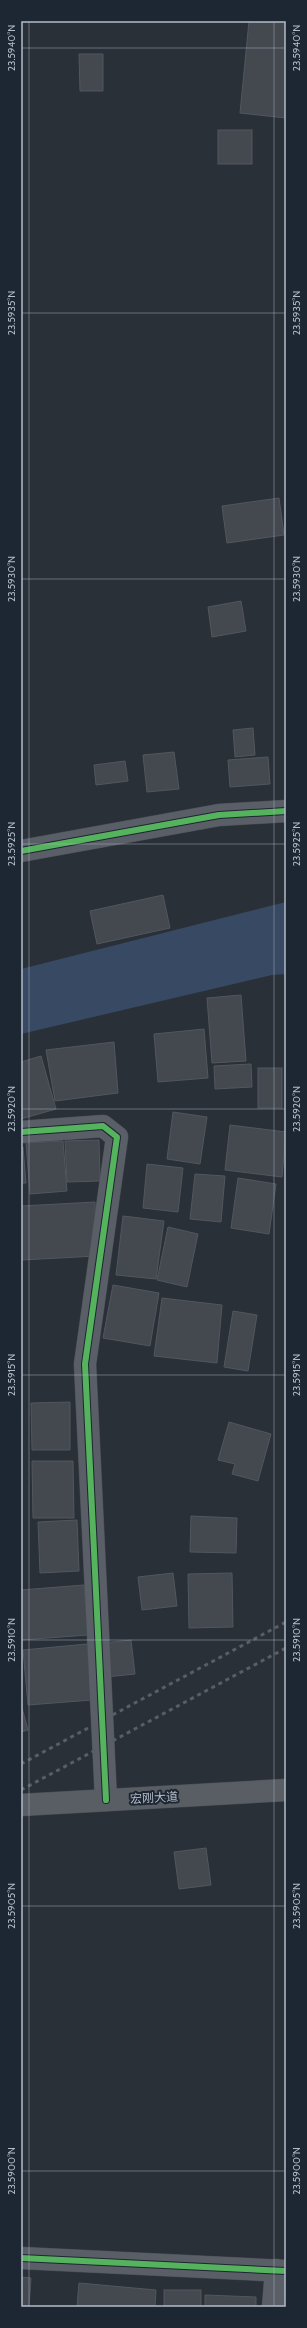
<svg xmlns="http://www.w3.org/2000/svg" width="307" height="2328" viewBox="0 0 307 2328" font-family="Cabin,'Noto Sans SC',sans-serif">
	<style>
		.water { fill: #384963 }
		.building { fill: #444950; stroke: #52575f }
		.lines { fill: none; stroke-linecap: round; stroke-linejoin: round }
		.street-casing { stroke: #484c53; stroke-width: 23 }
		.secondary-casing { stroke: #484c53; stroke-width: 23 }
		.street { stroke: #5a5e66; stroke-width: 22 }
		.secondary { stroke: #595d64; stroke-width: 22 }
		.rail { stroke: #595d64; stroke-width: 3; stroke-dasharray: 4 4; stroke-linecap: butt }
		.cycleway-casing { stroke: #1d2633; stroke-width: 8 }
		.cycleway { stroke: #56b35d; stroke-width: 6 }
		.ticks { fill: none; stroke: #b4bcc9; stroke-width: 1; stroke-opacity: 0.45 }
		.labels { text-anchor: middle; stroke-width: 4; stroke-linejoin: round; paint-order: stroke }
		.street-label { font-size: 12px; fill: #b4bcc9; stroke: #1d2633 }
		.neatline { fill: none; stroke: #b4bcc9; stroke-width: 1.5 }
		.ticks-label { font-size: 10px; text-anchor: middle; fill: #b4bcc9 }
	</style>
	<rect width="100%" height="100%" fill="#2a3038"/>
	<polygon class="water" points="286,902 286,974 272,975 21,1034 21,969"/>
	<g class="building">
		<polygon points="249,21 286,21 286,118 240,113"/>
		<polygon points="79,54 103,54 103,91 80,91"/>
		<rect x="218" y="130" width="34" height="34"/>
		<polygon points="279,498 284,535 227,543 222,506"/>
		<polygon points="241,601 246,631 212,637 208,607"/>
		<polygon points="253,728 255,755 235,757 233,730"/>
		<polygon points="174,752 179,789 147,792 143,755"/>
		<polygon points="268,757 270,784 230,787 228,760"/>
		<polygon points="125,761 128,781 96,785 94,765"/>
		<polygon points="163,895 170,928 97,944 90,911"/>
		<polygon points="241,995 246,1061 212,1063 207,998"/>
		<polygon points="204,1029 208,1078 158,1082 154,1034"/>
		<polygon points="114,1042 118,1093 55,1101 46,1050"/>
		<polygon points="41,1056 56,1109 21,1119 21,1062"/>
		<polygon points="251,1064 252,1087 215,1089 214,1066"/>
		<rect x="258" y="1068" width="24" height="40"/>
		<polygon points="173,1112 207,1117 200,1164 167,1159"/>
		<polygon points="230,1125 286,1132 282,1177 225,1170"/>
		<polygon points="99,1140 100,1181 67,1182 65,1141"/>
		<polygon points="63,1141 67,1191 30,1194 26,1143"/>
		<polygon points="21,1147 23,1147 26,1183 21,1183"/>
		<polygon points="147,1164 183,1168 178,1212 143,1208"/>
		<polygon points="195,1174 225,1176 221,1222 190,1219"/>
		<polygon points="238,1178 276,1184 269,1234 231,1228"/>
		<polygon points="95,1202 97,1256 21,1260 21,1206"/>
		<polygon points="123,1216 164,1221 156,1279 116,1275"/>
		<polygon points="168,1227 198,1234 187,1287 157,1280"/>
		<polygon points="113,1285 159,1293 150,1346 103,1338"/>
		<polygon points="162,1298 222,1305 217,1363 154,1356"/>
		<polygon points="233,1311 257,1315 248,1371 224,1367"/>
		<polygon points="70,1402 70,1450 32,1450 31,1403"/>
		<polygon points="229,1422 271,1434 258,1481 232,1474 235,1464 218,1460"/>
		<polygon points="32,1461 73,1461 74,1518 33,1518"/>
		<polygon points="191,1516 237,1518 236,1553 190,1552"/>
		<polygon points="77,1520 79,1571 40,1573 38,1522"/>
		<polygon points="173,1573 177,1606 142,1610 138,1577"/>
		<polygon points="232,1573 233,1627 189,1628 188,1574"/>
		<polygon points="84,1585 88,1635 21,1640 21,1590"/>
		<polygon points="131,1640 135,1674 106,1677 103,1643"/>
		<polygon points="87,1644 92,1700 28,1705 23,1650"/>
		<polygon points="21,1656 22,1708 28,1730 21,1732"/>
		<polygon points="206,1848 211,1885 179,1889 174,1852"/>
		<polygon points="21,2277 31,2278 29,2307 21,2307"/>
		<polygon points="79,2283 156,2290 155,2307 77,2307"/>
		<rect x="164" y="2290" width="37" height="17"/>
		<polygon points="205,2295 256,2297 256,2307 205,2307"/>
	</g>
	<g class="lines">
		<defs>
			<g id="street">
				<polyline points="21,851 219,815 286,811"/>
				<polyline points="21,1132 103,1126 117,1137 85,1364 106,1800"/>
				<polyline points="21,2258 286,2271"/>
				<polyline points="273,2307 276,2270"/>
			</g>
			<polyline id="secondary" points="21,1805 286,1790"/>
		</defs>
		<use href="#street" class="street-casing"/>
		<use href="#secondary" class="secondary-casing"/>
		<use href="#street" class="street"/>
		<use href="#secondary" class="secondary"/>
		<g class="rail">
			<polyline points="21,1764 286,1622"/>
			<polyline points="21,1790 286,1648"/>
		</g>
		<defs>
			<g id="cycleway">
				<polyline points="21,851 219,815 286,811"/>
				<polyline points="21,1132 103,1126 117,1137 85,1364 106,1800"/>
				<polyline points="21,2258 286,2271"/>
			</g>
		</defs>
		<use href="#cycleway" class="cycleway-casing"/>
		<use href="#cycleway" class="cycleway"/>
	</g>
	<path class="ticks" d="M 29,21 L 29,2307M 274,21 L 274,2307M 21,48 L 286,48M 21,313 L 286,313M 21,579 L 286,579M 21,844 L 286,844M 21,1109 L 286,1109M 21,1375 L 286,1375M 21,1640 L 286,1640M 21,1906 L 286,1906M 21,2171 L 286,2171"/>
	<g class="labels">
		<g class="street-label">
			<text transform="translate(154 1798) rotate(-3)" y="4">宏刚大道</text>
		</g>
	</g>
	<rect width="307" height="2328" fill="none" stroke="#1d2633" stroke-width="44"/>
	<rect x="22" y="22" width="263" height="2284" class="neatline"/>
	<g class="ticks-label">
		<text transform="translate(11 48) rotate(-90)" y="4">23.5940°N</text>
		<text transform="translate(296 48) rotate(-90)" y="4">23.5940°N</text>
		<text transform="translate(11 313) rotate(-90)" y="4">23.5935°N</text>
		<text transform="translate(296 313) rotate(-90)" y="4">23.5935°N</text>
		<text transform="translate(11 579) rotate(-90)" y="4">23.5930°N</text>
		<text transform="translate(296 579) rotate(-90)" y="4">23.5930°N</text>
		<text transform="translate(11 844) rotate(-90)" y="4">23.5925°N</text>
		<text transform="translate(296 844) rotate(-90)" y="4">23.5925°N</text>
		<text transform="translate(11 1109) rotate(-90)" y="4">23.5920°N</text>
		<text transform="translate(296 1109) rotate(-90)" y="4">23.5920°N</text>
		<text transform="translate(11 1375) rotate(-90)" y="4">23.5915°N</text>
		<text transform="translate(296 1375) rotate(-90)" y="4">23.5915°N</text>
		<text transform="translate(11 1640) rotate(-90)" y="4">23.5910°N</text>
		<text transform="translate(296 1640) rotate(-90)" y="4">23.5910°N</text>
		<text transform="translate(11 1906) rotate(-90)" y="4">23.5905°N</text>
		<text transform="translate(296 1906) rotate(-90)" y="4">23.5905°N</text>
		<text transform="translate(11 2171) rotate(-90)" y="4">23.5900°N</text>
		<text transform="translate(296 2171) rotate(-90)" y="4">23.5900°N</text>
	</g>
</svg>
